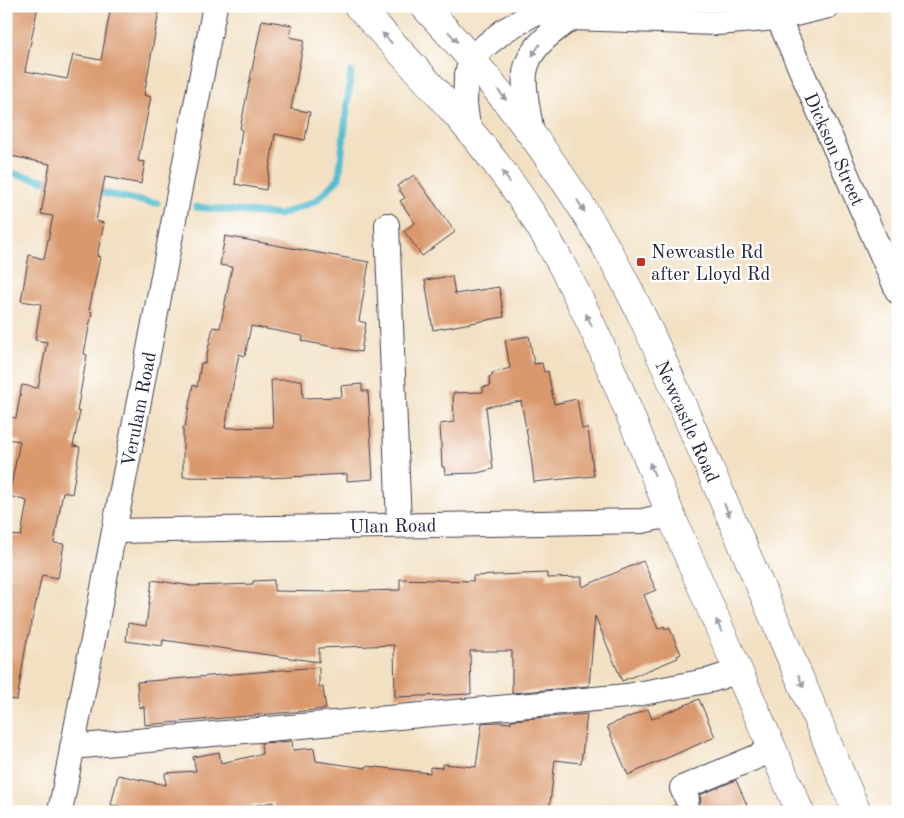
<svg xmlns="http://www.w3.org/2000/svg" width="904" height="818" viewBox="0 0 904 818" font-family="'Old Standard TT',serif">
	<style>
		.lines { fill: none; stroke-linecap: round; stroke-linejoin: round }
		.stream { stroke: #54bed0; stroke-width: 7 }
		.building { fill: #da996d }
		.minor-casing { stroke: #413e4f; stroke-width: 26 }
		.highway-casing { stroke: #413e4f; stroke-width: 29 }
		.minor { stroke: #fff; stroke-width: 24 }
		.highway { stroke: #fff; stroke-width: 28 }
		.oneway { fill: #9c9ca7 }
		.poi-dot { fill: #c8321e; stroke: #fff; stroke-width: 2 }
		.labels { text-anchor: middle; stroke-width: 4.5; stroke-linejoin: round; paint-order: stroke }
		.street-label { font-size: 19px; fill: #22223b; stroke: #fff }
		.poi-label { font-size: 19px; fill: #22223b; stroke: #fff; text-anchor: start }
	</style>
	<rect width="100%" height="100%" fill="#fff"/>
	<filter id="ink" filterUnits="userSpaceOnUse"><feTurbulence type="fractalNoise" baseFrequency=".02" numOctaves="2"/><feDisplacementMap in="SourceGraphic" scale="10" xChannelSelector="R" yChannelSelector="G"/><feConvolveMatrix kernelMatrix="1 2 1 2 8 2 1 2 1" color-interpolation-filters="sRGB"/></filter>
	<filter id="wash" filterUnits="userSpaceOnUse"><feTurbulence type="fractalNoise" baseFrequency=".0096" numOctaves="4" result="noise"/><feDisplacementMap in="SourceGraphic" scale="20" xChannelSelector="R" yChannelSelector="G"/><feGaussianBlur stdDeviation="1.12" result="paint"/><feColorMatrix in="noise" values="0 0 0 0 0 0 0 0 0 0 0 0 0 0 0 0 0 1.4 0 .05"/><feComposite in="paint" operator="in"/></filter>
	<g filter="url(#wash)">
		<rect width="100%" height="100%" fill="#f2e0c2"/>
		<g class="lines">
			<g class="stream">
				<polyline points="6,172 55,183"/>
				<polyline points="95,191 135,200 157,203"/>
				<polyline points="196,207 279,215 316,201 339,178 351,72"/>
			</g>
		</g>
		<g id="blocks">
			<g class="building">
				<polygon points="6,6 38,6 25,71 67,79 73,55 101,60 111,6 160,6 144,95 151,97 138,161 145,162 141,184 105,177 96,221 104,223 97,256 100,257 89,311 92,312 84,354 87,355 77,411 80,412 73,446 80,447 72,494 63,492 54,543 64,544 58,578 42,575 28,639 27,639 17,700 6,699 6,562 11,535 21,536 27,501 9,496 20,441 6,439 6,416 16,418 22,385 38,388 47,342 35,340 41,304 21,301 29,255 44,259 53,216 41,214 50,164 6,155"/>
				<polygon points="262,20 292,25 290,37 304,40 291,109 310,112 305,140 275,134 266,190 235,184 242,129 240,129"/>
				<polygon points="414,175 455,232 422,256 404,231 415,223 400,201 405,198 397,186"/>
				<polygon points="225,236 369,262 359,321 366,323 361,352 302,341 303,336 251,326 245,356 239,354 225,428 273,427 271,380 302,380 303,398 342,397 341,386 362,384 362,391 368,391 373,479 347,481 347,474 268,478 183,477 183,427 185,427 193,385 197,387 201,363 205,363 213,327 220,328 232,267 220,265"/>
				<polygon points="452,276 455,294 499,287 504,317 433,330 425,280"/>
				<polygon points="529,336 534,364 542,363 544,372 548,371 554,404 577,399 582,429 588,428 594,476 534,482 531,456 521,401 486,407 493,469 477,473 445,474 444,467 442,467 440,424 454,422 453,393 483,392 483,387 490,386 489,377 492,376 492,373 510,368 505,340"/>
				<polygon points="643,561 656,590 644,595 658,629 664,626 665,629 669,627 681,654 677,656 678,658 622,681 595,616 589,686 512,693 512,651 470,651 471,694 395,697 394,645 319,648 319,662 163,640 162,646 126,641 128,623 146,626 152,580 192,586 253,584 253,581 274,580 274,591 330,592 400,590 400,579 473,581 473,576 547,573 547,578 582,577 582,587"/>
				<polygon points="319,667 319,687 323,687 326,709 145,725 144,707 139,708 137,682"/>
				<polygon points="699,699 715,737 628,775 607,726 648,709 652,719"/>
				<polygon points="587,714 581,763 555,760 549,812 275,812 273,802 222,812 119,812 118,806 111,805 118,775 166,785 165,773 196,771 193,757 219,752 221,763 262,754 261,743 292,741 293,750 314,748 316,761 366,768 366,766 430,773 430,767 442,768 442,764 476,767 482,723 498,722 511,723 511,720"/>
				<polygon points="736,780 747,805 732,812 692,812 698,807 701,801 700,795"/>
				<polygon points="675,805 683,812 658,812"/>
			</g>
		</g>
	</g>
	<g filter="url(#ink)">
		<use href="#blocks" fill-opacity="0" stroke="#413e4f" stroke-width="1"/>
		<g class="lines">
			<defs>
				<g id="minor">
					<polyline points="773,6 898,292"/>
					<polyline points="468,128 465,103 466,79 471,57 505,30 533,14 547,13 572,18 717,23 778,18 828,6"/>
					<path d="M 532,132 C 529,115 523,91 525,73 C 528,48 553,31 572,18"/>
					<polyline points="387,225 399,525"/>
					<polyline points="115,531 642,521 670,515"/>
					<polyline points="72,747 627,696 711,680 739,671"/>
					<polyline points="687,799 682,788 773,750"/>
					<polyline points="60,812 215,6"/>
				</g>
				<g id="highway">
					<path d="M 358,6 C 420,73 484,140 534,217 C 592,310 628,412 670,513 C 712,613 757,712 800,812"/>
					<path d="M 424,6 C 492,79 553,156 603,242 C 646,316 678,397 713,476 C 761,588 809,700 857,812"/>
				</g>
			</defs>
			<use href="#minor" class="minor-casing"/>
			<use href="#highway" class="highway-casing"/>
			<use href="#minor" class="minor"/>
			<use href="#highway" class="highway"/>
		</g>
		<defs><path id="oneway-solid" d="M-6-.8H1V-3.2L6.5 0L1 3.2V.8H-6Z" transform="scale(1.25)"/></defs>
		<g class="oneway">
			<use href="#oneway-solid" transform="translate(453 37) rotate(48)"/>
			<use href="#oneway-solid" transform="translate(387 38) rotate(-133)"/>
			<use href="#oneway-solid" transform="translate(536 50) rotate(123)"/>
			<use href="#oneway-solid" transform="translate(502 95) rotate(51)"/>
			<use href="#oneway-solid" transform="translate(506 177) rotate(-125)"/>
			<use href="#oneway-solid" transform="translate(581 206) rotate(58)"/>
			<use href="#oneway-solid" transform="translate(589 320) rotate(-116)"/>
			<use href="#oneway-solid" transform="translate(652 469) rotate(-112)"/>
			<use href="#oneway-solid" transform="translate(727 510) rotate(67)"/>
			<use href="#oneway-solid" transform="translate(719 626) rotate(-114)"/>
			<use href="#oneway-solid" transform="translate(801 681) rotate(67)"/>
		</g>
	</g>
	<rect class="poi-dot" x="636" y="257" width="10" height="10" rx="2.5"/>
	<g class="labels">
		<g class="street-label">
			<text transform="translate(835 149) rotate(66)" y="7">Dickson Street</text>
			<text transform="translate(138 409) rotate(-79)" y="7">Verulam Road</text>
			<text transform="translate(688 421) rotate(66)" y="7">Newcastle Road</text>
			<text transform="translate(393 525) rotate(-1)" y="7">Ulan Road</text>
		</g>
		<g class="poi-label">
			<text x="651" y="258">Newcastle Rd<tspan x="651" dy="22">after Lloyd Rd</tspan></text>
		</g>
	</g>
	<rect width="904" height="818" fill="none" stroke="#fff" stroke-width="25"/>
</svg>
